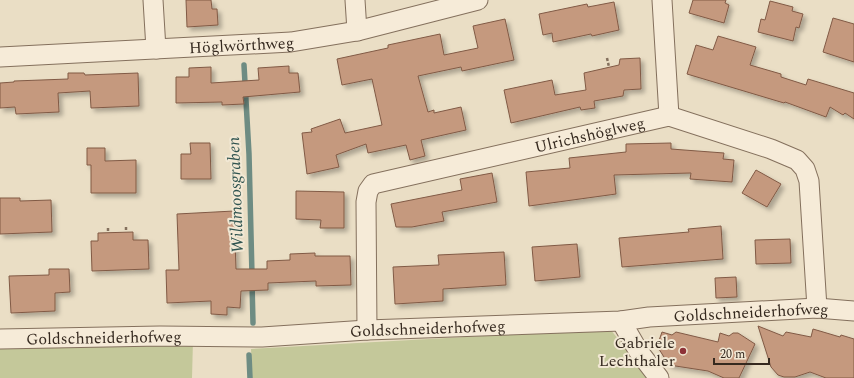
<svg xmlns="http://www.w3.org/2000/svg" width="854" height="378" viewBox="0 0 854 378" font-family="Spectral,serif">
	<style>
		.green { fill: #c4c89a }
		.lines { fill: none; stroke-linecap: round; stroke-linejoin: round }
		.stream { stroke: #6e8c83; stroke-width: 5.5 }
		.building { fill: #c5997e; stroke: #815a45; filter: url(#shadow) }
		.street-casing { stroke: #84705d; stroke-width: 21 }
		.path { stroke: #84705d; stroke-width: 2.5; stroke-dasharray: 3 2; stroke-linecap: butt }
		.street { stroke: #f6ebd8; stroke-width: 19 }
		.poi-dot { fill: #8e3237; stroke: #f2e8d4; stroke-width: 1.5 }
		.labels { text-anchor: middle; stroke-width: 4; stroke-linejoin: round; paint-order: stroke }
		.street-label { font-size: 16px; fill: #35291f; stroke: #f2e8d4 }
		.poi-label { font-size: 16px; fill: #35291f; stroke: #f2e8d4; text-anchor: end }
		.water-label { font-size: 17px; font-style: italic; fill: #305450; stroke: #f2e8d4 }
	</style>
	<defs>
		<filter id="shadow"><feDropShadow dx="3.5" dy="3.5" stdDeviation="2" flood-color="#0004"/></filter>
	</defs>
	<rect width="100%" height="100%" fill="#eadec5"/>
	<g class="green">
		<polygon points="610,329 650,378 252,378 251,349"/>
		<polygon points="193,340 192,378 0,378 0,345"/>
	</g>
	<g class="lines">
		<g class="stream">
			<polyline points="244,65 249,154 252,275"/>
			<polyline points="252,283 253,323"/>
			<polyline points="249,355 250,378"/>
		</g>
	</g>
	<g class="building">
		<polygon points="186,0 211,0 212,9 217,9 218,25 187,27"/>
		<polygon points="693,0 726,0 725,3 729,5 724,23 689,13"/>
		<polygon points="770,1 793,7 792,11 803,14 799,28 796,27 793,41 758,32 761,19 765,20"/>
		<polygon points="614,2 619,30 592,36 591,34 553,42 552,33 543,35 539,14 587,4 588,7"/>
		<polygon points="833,18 854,24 854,62 823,52"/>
		<polygon points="505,19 514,60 462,71 461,67 418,76 428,112 434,110 434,113 461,107 466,130 421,140 425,156 410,160 406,145 368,153 366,144 336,155 339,167 307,174 302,133 312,132 311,129 340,119 345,133 382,125 372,79 342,85 337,59 388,48 388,45 440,34 444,55 478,48 473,26"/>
		<polygon points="718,36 756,47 750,65 781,74 781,77 806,85 808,79 854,93 854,119 845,113 843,115 830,107 826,117 785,102 784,103 687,74 696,45 713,50"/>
		<polygon points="640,58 641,89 624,90 623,96 594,101 595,108 581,110 580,107 511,123 504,90 552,80 555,95 586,90 584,73 619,65 620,59"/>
		<polygon points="289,66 289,73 298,73 300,92 243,97 244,104 222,105 222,102 176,103 176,77 189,77 189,68 211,67 211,83 259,80 258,68"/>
		<polygon points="68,73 84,73 85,75 138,73 139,106 91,108 90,91 58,93 59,112 16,114 15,107 0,108 0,83 14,82 14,81 68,79"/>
		<polygon points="190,143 210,143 211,179 181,179 181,154 191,154"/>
		<polygon points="671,143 671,149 724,153 723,159 734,160 732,182 690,179 691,173 614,175 616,194 529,206 526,172 570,168 569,158 626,152 626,144"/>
		<polygon points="87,148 105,148 105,161 136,160 136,193 91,193 91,165 87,165"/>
		<polygon points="756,170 781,184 767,207 742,193"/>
		<polygon points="492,173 497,202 442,212 444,221 412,227 396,227 391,204 462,190 460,179"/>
		<polygon points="296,191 344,192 344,228 320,228 321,220 296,219"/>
		<polygon points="0,198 20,198 20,201 51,200 52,232 0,234"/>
		<polygon points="234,211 236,269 267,269 267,261 290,260 290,254 315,253 315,256 350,256 351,285 316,286 316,281 268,283 268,290 241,291 240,308 227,307 227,315 211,314 211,301 167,303 166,270 179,270 177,214"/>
		<polygon points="721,226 723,259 622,267 619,238 689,232 688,229"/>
		<polygon points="133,232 133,240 148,240 149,269 92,271 91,241 98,241 98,233"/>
		<polygon points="790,239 791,263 756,264 755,240"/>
		<polygon points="577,244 580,277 535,281 532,247"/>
		<polygon points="504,252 506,285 443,289 443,301 395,304 393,267 439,265 438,255"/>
		<polygon points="49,269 69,269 70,292 55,293 55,311 11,313 9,276 49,275"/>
		<polygon points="736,277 737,297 716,298 715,278"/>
		<polygon points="758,326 783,336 786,332 811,337 813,329 840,337 841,335 854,339 854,378 826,378 810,372 795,377 784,377 778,375 771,367"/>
		<polygon points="662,332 672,335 676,332 718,342 720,333 729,336 733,333 738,333 755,344 739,378 724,378 708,371 669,365 657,346"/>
	</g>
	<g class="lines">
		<defs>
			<g id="street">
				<polyline points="153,0 156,49"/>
				<polyline points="355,0 357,31"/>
				<polyline points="662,0 669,116"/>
				<path id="s1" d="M 0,57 L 291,42 L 357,31 L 478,0"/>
				<polyline points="621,321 639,352 659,378"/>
				<path id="s2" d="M 367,330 L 366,202 L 368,191 L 373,184 L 669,116 L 771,149 L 797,160 L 805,169 L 809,181 L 817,308"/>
				<path id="s3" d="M 0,339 L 160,336 L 262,337 L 367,330 L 621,321 L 649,317 L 817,308 L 854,311"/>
			</g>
		</defs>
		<use href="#street" class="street-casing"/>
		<g class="path">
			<polyline points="607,58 609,67"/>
			<polyline points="126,227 126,231"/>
			<polyline points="108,228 108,232"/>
		</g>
		<use href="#street" class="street"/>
	</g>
	<circle class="poi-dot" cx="683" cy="351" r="4"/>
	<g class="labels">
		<g class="street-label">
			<text dy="6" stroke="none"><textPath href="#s1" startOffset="242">Höglwörthweg</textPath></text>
			<text dy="6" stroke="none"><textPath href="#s2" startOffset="370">Ulrichshöglweg</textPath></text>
			<text dy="6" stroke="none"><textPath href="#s3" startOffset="752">Goldschneiderhofweg</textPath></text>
			<text dy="6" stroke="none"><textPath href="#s3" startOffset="428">Goldschneiderhofweg</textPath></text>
			<text dy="6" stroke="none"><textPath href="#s3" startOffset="104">Goldschneiderhofweg</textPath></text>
		</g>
		<g class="poi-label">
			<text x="675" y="348">Gabriele<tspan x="675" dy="18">Lechthaler</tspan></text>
		</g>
		<g class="water-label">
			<text transform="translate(235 195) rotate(-92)" y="6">Wildmoosgraben</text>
		</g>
	</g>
	<path d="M714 358v6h55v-6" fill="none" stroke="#35291f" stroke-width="2"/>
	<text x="720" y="358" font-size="12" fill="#35291f" stroke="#f2e8d4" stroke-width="3" paint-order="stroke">20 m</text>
</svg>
